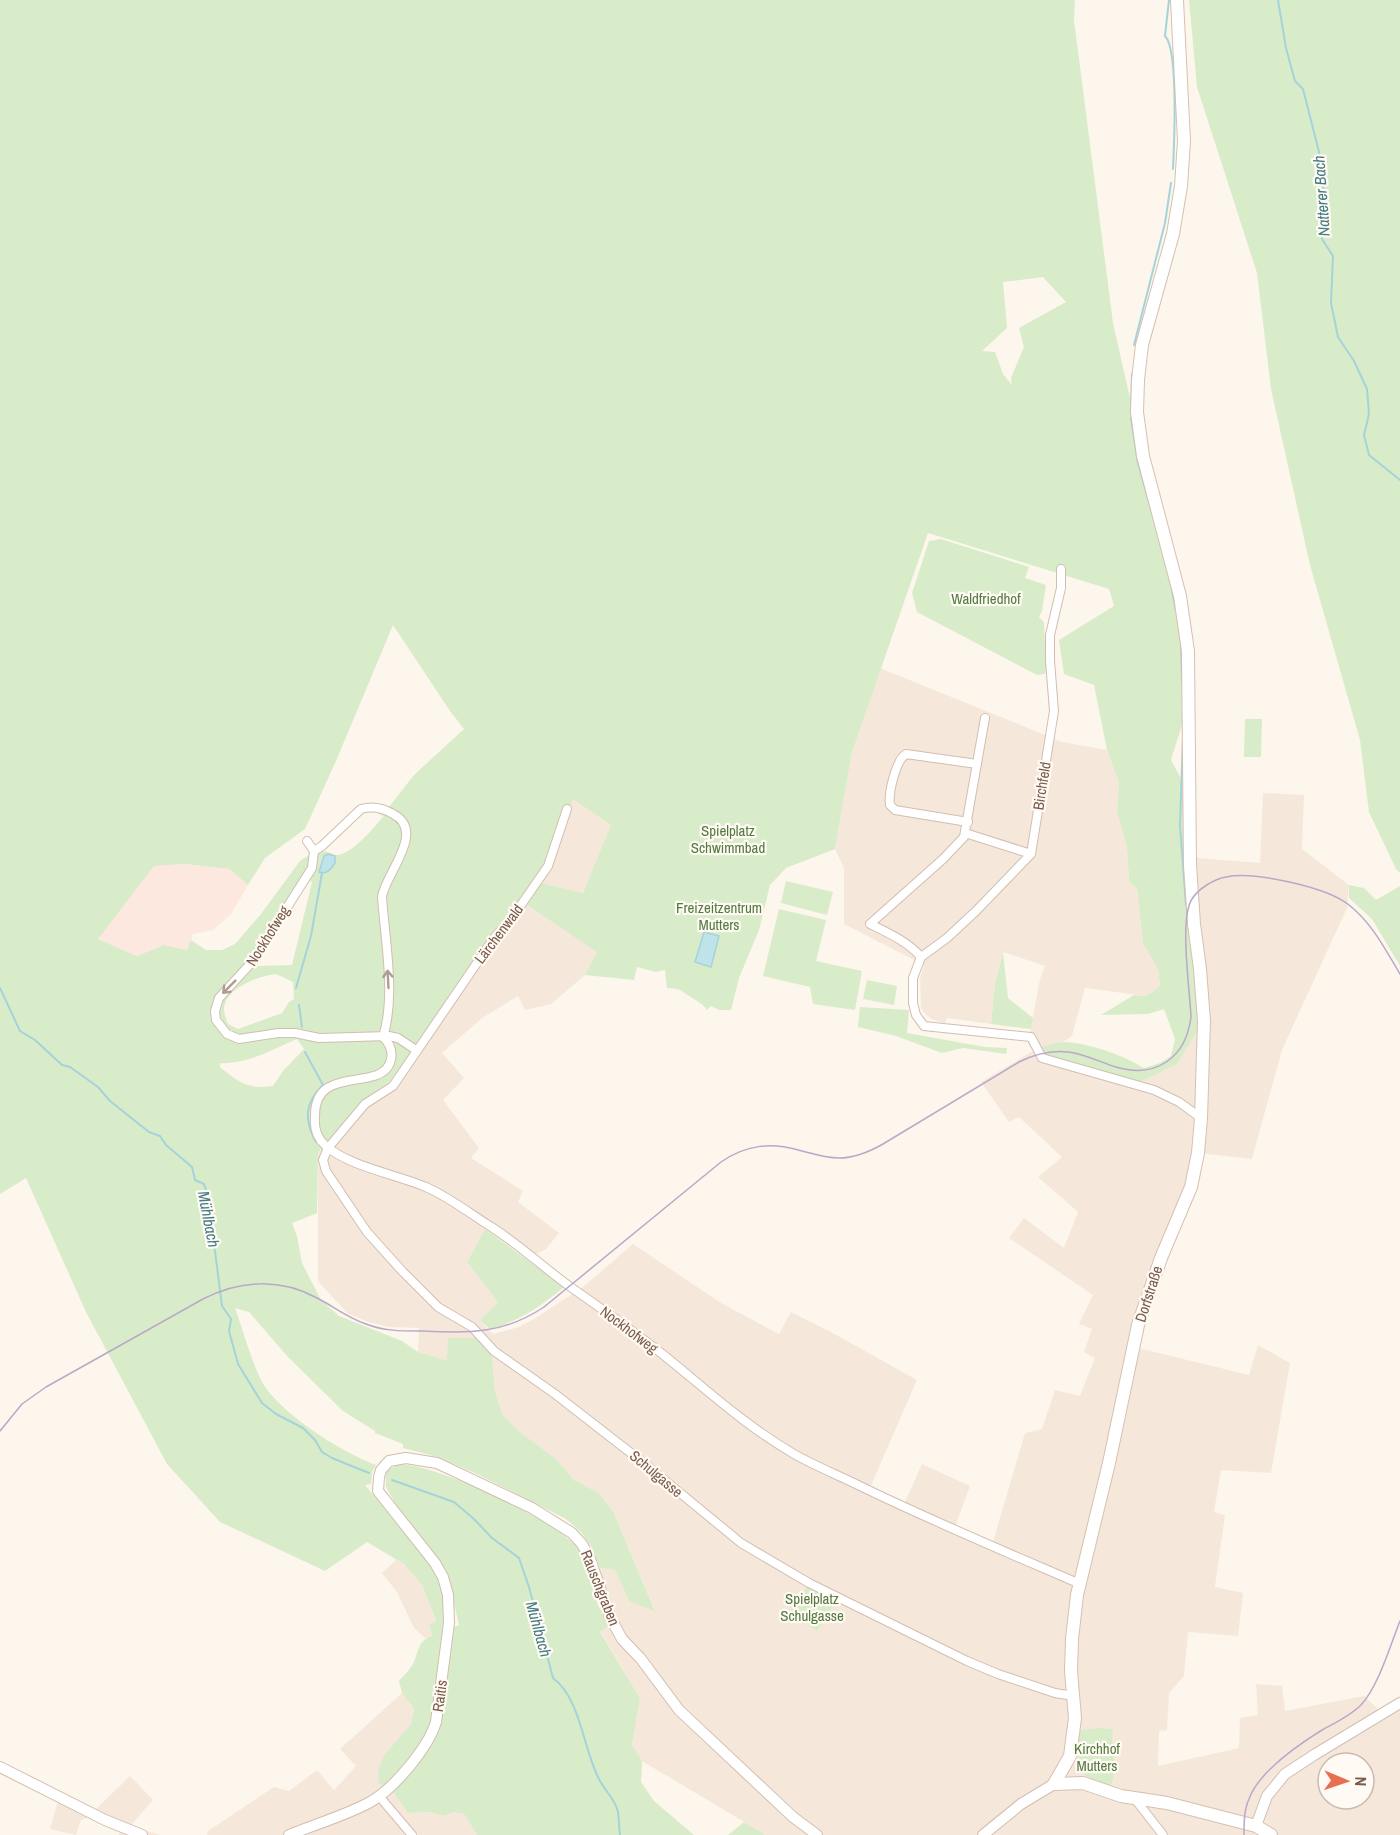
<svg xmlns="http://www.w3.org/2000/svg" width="1400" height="1835" viewBox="0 0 1400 1835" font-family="'Archivo Narrow',sans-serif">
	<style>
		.residential { fill: #f5e8da; fill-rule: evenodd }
		.commercial { fill: #fde8e0 }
		.green { fill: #d8ecc9; fill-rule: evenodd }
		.water { fill: #bfe3e8; stroke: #a5d3da; stroke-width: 1.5 }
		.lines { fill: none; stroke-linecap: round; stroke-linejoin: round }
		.stream { stroke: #a5d3da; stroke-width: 2 }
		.minor-casing { stroke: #d1beb0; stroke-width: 10 }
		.tertiary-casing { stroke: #d1beb0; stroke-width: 12 }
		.secondary-casing { stroke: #d6c0b0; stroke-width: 14 }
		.minor { stroke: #fff; stroke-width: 8 }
		.tertiary { stroke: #fff; stroke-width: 10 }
		.secondary { stroke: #fff; stroke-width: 12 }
		.tram { stroke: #b9a8c9; stroke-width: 1.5 }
		.oneway { stroke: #af9d94 }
		.labels { text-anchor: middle; stroke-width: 4.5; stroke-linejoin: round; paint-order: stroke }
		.park-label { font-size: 15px; fill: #537a41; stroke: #fffaf3 }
		.street-label { font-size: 15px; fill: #7a5c4d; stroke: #fffaf3 }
		.water-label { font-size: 16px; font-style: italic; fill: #437c86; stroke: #fffaf3 }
	</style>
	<rect width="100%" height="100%" fill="#fdf6ec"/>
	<g class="residential">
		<path d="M 880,668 L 1062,742 L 1107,750 L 1119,783 L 1117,812 L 1127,848 L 1129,881 L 1137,889 L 1143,944 L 1158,969 L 1160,986 L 1146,996 L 1085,988 L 1072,1036 L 1063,1042 L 1042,1047 L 1140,1082 L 1177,1064 L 1200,1027 L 1186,857 L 1260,863 L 1263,793 L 1304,795 L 1302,849 L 1349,885 L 1347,908 L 1282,1050 L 1252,1159 L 1198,1153 L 1134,1347 L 1249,1375 L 1258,1345 L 1290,1363 L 1271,1473 L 1221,1470 L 1214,1512 L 1225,1515 L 1215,1587 L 1243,1593 L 1238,1636 L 1188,1632 L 1184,1676 L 1169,1693 L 1167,1730 L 1159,1731 L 1158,1766 L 1239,1748 L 1240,1718 L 1258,1715 L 1256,1684 L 1282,1686 L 1285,1711 L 1364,1696 L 1379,1710 L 1400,1696 L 1400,1835 L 766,1835 L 642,1761 L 632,1745 L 640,1698 L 600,1631 L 610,1625 L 600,1568 L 615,1570 L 629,1601 L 655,1610 L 613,1511 L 599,1493 L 574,1480 L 556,1459 L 520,1432 L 503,1415 L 495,1391 L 492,1353 L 448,1362 L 418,1352 L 419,1328 L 390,1327 L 368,1322 L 347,1313 L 318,1281 L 318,1153 L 363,1100 L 390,1081 L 420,1043 L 545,866 L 573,798 L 612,825 L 583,893 L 541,883 L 527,905 L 598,952 L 585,975 L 551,1004 L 525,1010 L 518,996 L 482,1018 L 442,1053 L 464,1078 L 443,1100 L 479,1148 L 471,1158 L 523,1191 L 518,1202 L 559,1233 L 546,1249 L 528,1259 L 485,1229 L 467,1262 L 498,1302 L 480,1320 L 493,1334 L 519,1327 L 534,1319 L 583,1287 L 633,1244 L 721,1303 L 779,1334 L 791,1312 L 831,1332 L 917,1380 L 869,1490 L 905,1502 L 922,1464 L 970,1486 L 955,1527 L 993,1542 L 1025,1433 L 1042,1429 L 1055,1390 L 1080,1396 L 1095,1358 L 1084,1352 L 1092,1329 L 1079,1324 L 1093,1295 L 1009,1238 L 1024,1218 L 1064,1248 L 1078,1212 L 1038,1177 L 1062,1157 L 1019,1117 L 1009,1122 L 981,1082 L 1033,1051 L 1028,1044 L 1040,979 L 1045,966 L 1003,952 L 995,983 L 991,1024 L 947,1018 L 945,1023 L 933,1020 L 925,1014 L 921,1008 L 920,979 L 924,965 L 844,924 L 844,868 L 835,849 L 852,752 ZM 1328,1763 L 1364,1763 L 1364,1799 L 1328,1799 Z"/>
		<polygon points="396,1560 404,1564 422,1585 436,1622 433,1637 425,1638 414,1628 397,1592 382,1573"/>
		<polygon points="402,1693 414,1709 411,1724 384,1755 391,1789 409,1813 429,1812 444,1816 453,1812 464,1814 477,1835 207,1835 208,1831 274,1787 289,1791 317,1770 334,1790 356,1766 340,1749"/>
		<polygon points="130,1776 153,1800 130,1826 160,1835 119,1835 120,1831 91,1817 81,1820 76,1835 50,1829 60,1794 94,1811"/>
	</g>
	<polygon class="commercial" points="185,864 229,869 248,885 231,914 213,930 193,934 188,950 164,945 137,956 97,939 154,866"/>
	<g class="green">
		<path d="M 0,0 L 1075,0 L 1074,20 L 1113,323 L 1171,580 L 1180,633 L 1186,712 L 1171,760 L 1184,784 L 1200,1027 L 1177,1064 L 1140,1082 L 1049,1058 L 1041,1047 C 1049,1045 1058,1042 1065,1042 C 1092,1044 1120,1054 1144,1068 L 1160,1063 L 1171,1056 L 1175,1039 L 1164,1009 L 1148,1014 L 1101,1015 L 1134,995 L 1146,996 L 1160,986 L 1158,969 L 1143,944 L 1137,889 L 1129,881 L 1127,848 L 1117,812 L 1119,783 L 1107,750 L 1094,685 L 1064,674 L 1059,640 L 1114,606 L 1109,589 L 928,533 L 852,752 L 835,849 L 786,868 L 770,885 L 759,930 L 739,978 L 731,1010 L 719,1010 L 711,1006 L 707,1010 C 701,1002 698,1002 691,997 C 679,990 682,989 667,988 L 665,970 L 656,972 L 637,967 L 634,980 L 585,975 L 597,952 L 527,905 L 541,883 L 583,893 L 611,825 L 573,799 L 545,866 L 420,1043 L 390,1081 L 363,1100 L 318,1153 L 317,1213 L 292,1223 L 297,1236 L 302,1263 L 321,1300 L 339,1316 L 402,1341 L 418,1352 L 447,1361 L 448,1338 L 478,1338 L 492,1353 L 495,1391 L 503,1415 L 520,1432 L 556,1459 L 574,1480 L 599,1493 L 613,1511 L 655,1611 L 629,1601 L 615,1570 L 600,1568 L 591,1546 L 581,1532 L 566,1519 L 477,1474 L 438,1457 L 403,1448 L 403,1444 L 375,1433 L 375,1431 L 343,1411 L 288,1357 L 249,1312 L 235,1308 C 243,1331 250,1356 260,1378 C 275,1411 343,1453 376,1465 L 372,1472 L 371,1484 L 365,1485 L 430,1565 L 439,1579 L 443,1593 L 443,1632 L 459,1625 L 447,1573 L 427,1544 L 395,1503 L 386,1487 L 386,1473 C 392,1467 396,1464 406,1465 C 438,1466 553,1520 575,1545 C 588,1561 591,1586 598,1605 C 601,1612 606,1618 610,1625 L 600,1632 L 640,1698 L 632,1745 L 642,1761 L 641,1782 L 654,1801 L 694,1835 L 477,1835 L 464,1814 L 453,1812 L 444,1816 L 429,1812 L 408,1813 L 391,1789 L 379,1784 L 378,1771 L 384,1755 L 411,1724 L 414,1709 L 402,1693 L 399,1681 C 404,1675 411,1669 414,1662 C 419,1650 418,1640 433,1636 L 429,1625 L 436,1621 L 422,1585 L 404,1564 L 367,1542 L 325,1571 L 220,1522 L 167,1464 L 86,1312 L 26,1178 L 0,1194 ZM 1043,277 L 1066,302 L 1019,328 L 1024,347 L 1011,378 L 1012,385 L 1003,374 L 995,352 L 982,351 L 1007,328 L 1003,282 ZM 393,625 L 450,711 L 464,729 L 414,775 L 389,807 L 378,814 L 384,816 C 375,826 351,856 336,855 C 333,855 330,852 327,852 C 319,850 307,856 300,861 L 261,914 L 235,944 L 222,950 L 206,950 L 191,940 L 187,950 L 164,945 L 137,956 L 98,939 L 154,866 L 185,864 L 229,869 L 248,885 L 265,858 L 305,829 L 336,761 ZM 310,880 L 312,882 L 292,965 L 257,966 L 290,908 ZM 276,974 L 293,982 L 294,999 L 289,1002 L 282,1013 L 238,1029 L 228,1024 C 227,1020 224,1014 224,1010 C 224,988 259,976 276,974 ZM 297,1039 L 304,1049 L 283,1071 L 273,1086 C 249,1090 238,1082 220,1067 L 220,1063 C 247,1065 273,1049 297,1039 Z"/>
		<polygon points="1189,0 1400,0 1400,873 1396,869 1369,812 1360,740 1310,565 1271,389 1257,273 1197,87"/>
		<polygon points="941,539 1029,567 1025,578 1046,585 1042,611 1039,617 1044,622 1046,668 1045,674 1037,675 917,612 912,593 929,541"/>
		<polygon points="1245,719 1262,719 1261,757 1244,757"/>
		<polygon points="786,881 833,892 827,915 781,903"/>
		<polygon points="1349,885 1364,888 1376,900 1400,886 1400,966 1372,919 1349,898"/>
		<polygon points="779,909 826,920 816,961 862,971 855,1010 813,1004 810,987 763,976"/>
		<polygon points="1003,952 1008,998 1033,1018 1031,1029 991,1024 995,983"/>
		<polygon points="867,980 897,986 894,1005 863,999"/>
		<polygon points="860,1007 909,1010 907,1033 985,1047 1007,1048 1006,1054 963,1048 942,1053 896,1036 858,1027"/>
		<path d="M 485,1229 L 564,1287 C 540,1307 521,1320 490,1329 L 480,1320 L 498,1302 L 467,1262 Z"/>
		<polygon points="807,1587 835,1603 817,1631 790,1612"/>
		<path d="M 1098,1728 L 1112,1729 L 1113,1731 C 1109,1750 1121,1768 1109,1788 C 1103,1786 1095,1785 1090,1781 C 1077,1771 1075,1744 1081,1730 Z"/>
		<polygon points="744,1822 766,1835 728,1835"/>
	</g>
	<g class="water">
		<path d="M 328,854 L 335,856 L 335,863 C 331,869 327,875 319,872 L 324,856 Z"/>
		<polygon points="704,932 719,936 711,967 695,962"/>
	</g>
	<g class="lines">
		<g class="stream">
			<path d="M 1169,0 L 1165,36 C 1179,50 1174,146 1173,169"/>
			<polyline points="1278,0 1286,48 1295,81 1303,89 1319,152 1326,213 1322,226 1322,239 1333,256 1331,303 1338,337 1354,361 1367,389 1369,414 1364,435 1369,455 1400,480"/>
			<polyline points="1134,345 1165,223 1171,183"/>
			<polyline points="1131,411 1132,374"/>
			<polyline points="1131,418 1138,463 1155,523"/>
			<polyline points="1172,590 1176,611"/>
			<polyline points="1181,640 1182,682"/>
			<polyline points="1183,736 1180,826 1186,905"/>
			<polyline points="0,988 20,1031 35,1040 62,1065 70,1067 98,1087 110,1101 149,1132 160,1136 166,1145 192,1167 195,1180 204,1184 208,1196 222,1306 231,1319 229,1331 238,1364 262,1403 276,1414 303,1428 315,1440 322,1452 332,1458 369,1473"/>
			<polyline points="296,988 311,936 322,873"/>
			<polyline points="299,1005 302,1027"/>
			<path d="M 305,1052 L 323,1085 C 304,1104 304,1120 316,1142"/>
			<path d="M 392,1480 L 454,1502 L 474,1519 L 492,1538 L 519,1558 L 529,1587 L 553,1678 C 581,1699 583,1749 599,1779 C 604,1790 616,1800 618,1812 C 619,1819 619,1828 620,1835"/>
		</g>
		<defs>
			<g id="minor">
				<polyline points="1061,569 1061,588 1050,635 1050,661 1054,711 1031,854 976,911 947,938 921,957 913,978 913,1003 916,1015 924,1026 1031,1037 1042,1058 1154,1090 1179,1102 1201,1118"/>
				<polyline points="567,809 548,866 512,918 494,938 393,1086 365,1104 328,1148 323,1160 326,1171 367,1232 403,1272 438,1307 472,1327 494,1351 555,1394 645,1464 741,1543 809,1583 967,1661 998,1674 1055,1693 1074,1696"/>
				<path d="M 968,822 L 895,810 L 890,805 C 888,793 896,760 906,754 L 977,764"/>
				<polyline points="965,833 1031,854"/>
				<polyline points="307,841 314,851 312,868 253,961 219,998 215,1011 216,1020 227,1034 239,1039 278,1033 295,1033 319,1038 389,1036 398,1038 416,1050"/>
				<path d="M 314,851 L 322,846 L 361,809 C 372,806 383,808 393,814 C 427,831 385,874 382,897 C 385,940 396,996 383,1037"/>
				<path d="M 921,957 C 907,941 888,933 870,924 L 943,859 L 964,837 L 985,718"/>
				<path d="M 383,1037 C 396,1049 394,1068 377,1075 C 351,1084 315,1076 315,1116 C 314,1127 317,1138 325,1145 C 347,1166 398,1175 426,1187 C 449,1197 472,1215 493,1228 C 521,1246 545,1269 572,1288 C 602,1309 632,1330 661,1353 C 705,1388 744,1425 794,1454 C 815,1466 838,1475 860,1486 C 932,1521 1006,1552 1080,1584"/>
				<polyline points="379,1796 412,1835"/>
				<polyline points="1135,1799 1163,1835"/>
			</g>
			<g id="tertiary">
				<polyline points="0,1767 105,1820 142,1835"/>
				<polyline points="1256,1826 1267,1796 1285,1774 1314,1755 1400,1703"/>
				<path d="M 289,1835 C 313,1825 350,1814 372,1801 C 395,1787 428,1748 436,1722 L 449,1623 L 448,1595 L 443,1577 L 435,1563 L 378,1491 L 379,1477 L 381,1470 L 389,1461 L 406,1458 L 437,1463 L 532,1508 L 572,1533 L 582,1544 L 590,1559 L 610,1617 L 622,1639 L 641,1659 L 679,1710 L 793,1817 L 817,1835"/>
				<polyline points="983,1835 1021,1804 1054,1784"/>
			</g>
			<g id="secondary">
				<polyline points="1054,1784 1070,1756 1075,1718 1071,1671 1072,1639 1077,1595 1109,1463 1138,1325 1161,1258 1191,1187 1198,1153 1201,1118 1204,1021 1200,969 1194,924 1190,865 1188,651 1180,596 1143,456 1137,412 1138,380 1142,345 1173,234 1181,186 1184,141 1177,0"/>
				<polyline points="1054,1784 1083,1783 1121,1796 1167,1803 1256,1826 1271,1835"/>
			</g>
		</defs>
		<use href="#minor" class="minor-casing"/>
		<use href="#tertiary" class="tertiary-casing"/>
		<use href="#secondary" class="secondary-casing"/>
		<use href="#minor" class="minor"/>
		<use href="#tertiary" class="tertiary"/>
		<use href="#secondary" class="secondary"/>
		<g class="tram">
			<path d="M 0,1431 L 22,1404 L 46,1387 L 203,1299 C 240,1280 280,1278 317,1298 C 333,1306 348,1318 366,1324 C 383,1331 402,1331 420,1331 C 468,1333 502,1335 544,1307 L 721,1162 C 747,1144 772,1142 802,1151 C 814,1154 826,1158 839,1158 C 855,1158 869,1152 883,1144 L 1019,1062 C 1035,1054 1051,1050 1068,1052 C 1085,1054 1100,1062 1116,1067 C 1157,1079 1186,1057 1191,1017 C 1190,991 1179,918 1192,899 C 1198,889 1214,879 1226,877 C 1253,871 1327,887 1349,905 C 1372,923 1385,949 1400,974"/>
			<path d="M 1244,1835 C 1244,1823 1244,1810 1249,1799 C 1259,1771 1298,1745 1322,1730 C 1335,1723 1350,1716 1361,1705 C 1379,1685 1390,1646 1400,1621"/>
		</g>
	</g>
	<defs><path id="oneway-shaft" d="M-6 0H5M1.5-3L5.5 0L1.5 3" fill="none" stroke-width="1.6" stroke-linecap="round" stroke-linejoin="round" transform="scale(1.5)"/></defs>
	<g class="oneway">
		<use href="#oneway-shaft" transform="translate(388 979) rotate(-93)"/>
		<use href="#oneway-shaft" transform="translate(229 987) rotate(135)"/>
	</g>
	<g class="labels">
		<g class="park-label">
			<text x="986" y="604">Waldfriedhof</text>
			<text x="728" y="836">Spielplatz<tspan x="728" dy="17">Schwimmbad</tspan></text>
			<text x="719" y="913">Freizeitzentrum<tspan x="719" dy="17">Mutters</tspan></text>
			<text x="812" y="1604">Spielplatz<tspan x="812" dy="17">Schulgasse</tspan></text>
			<text x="1097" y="1754">Kirchhof<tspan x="1097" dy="17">Mutters</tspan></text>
		</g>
		<g class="street-label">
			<text transform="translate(1042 786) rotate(-81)" y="5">Birchfeld</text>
			<text transform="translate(499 934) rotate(-53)" y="5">Lärchenwald</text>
			<text transform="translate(268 936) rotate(-58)" y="5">Nockhofweg</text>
			<text transform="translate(1149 1294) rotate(-72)" y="5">Dorfstraße</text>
			<text transform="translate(629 1330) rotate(37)" y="5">Nockhofweg</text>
			<text transform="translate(656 1474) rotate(40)" y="5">Schulgasse</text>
			<text transform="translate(600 1588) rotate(68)" y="5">Rauschgraben</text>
			<text transform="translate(440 1696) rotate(-82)" y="5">Raitis</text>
		</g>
		<g class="water-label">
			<text transform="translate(1321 196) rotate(-94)" y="6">Natterer Bach</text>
			<text transform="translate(209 1219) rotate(79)" y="6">Mühlbach</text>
			<text transform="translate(539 1629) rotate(74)" y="6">Mühlbach</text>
		</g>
	</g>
	<g transform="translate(1346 1781) rotate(92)"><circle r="28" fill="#fffaf3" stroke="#cabbb1" stroke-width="1.5"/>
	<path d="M0-4.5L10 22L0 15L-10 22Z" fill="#e76f51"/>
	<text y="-9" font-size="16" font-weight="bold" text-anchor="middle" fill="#7a5c4d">N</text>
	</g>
</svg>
